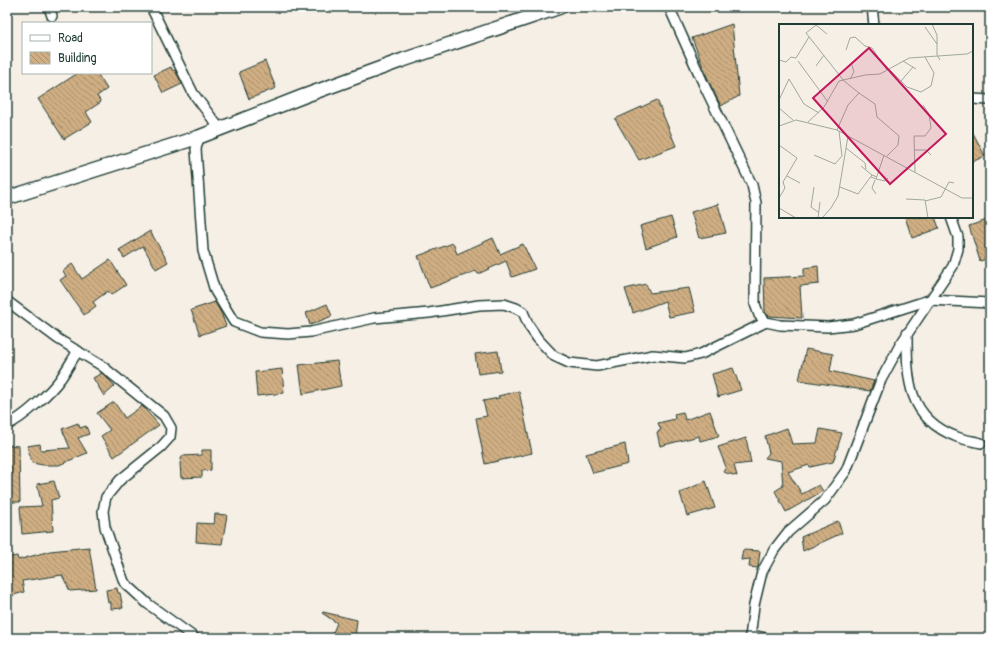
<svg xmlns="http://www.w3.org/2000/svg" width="997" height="645" viewBox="0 0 997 645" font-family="Pangolin,sans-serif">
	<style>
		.building { fill: url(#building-back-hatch); stroke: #1f3d34 }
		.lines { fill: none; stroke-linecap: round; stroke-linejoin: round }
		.street-casing { stroke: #1f3d34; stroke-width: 12 }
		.secondary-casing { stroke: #1f3d34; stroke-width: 16 }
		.street { stroke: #fff; stroke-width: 9 }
		.secondary { stroke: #fff; stroke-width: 13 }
		.inset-road { fill: none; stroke: #a0a89f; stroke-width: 1 }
		.view { fill: #c2185b; fill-opacity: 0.15; stroke: #c2185b; stroke-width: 2 }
		.inset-edge { fill: none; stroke: #1f3d34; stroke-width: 2 }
	</style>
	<defs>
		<pattern id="building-back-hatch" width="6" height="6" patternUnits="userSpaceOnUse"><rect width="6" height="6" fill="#d0ae83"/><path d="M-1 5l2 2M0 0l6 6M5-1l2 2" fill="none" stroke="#a88f6c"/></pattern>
	</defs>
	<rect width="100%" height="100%" fill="#f6efe6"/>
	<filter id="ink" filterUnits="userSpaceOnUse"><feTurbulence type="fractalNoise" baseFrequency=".025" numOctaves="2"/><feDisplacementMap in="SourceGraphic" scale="8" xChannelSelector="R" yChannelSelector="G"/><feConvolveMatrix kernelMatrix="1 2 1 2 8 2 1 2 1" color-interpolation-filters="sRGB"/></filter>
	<g filter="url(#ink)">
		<g class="building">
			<polygon points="732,24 739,96 721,106 709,82 692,38"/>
			<polygon points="265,61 276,88 249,99 239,72"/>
			<polygon points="171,67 173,71 175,70 182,84 163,93 154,75"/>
			<polygon points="78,73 97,73 107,89 97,96 101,102 86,112 92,122 64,139 38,99"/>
			<polygon points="657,100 676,146 639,160 615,119"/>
			<polygon points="972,131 985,156 972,162"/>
			<polygon points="718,204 726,233 699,238 691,212"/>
			<polygon points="671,217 677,237 646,248 640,226"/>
			<polygon points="905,217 935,217 939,228 912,238"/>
			<polygon points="987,220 990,229 990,258 980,261 969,226"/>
			<polygon points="150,231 168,262 156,269 143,246 124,258 119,250"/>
			<polygon points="493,238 500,254 523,244 535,269 512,277 506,261 478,274 476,271 430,288 418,256 453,243 457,254"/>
			<polygon points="110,260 126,285 111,295 108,291 93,302 96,306 84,315 60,280 66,276 63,271 72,264 82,279"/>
			<polygon points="818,266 819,284 800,286 802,318 769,316 765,312 764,278 804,276 804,268"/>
			<polygon points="646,284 650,293 689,288 695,312 669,317 665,301 633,313 625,289"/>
			<polygon points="215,302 222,315 226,326 200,335 191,310"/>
			<polygon points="327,304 332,316 310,325 306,313"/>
			<polygon points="806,349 833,354 830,371 874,381 870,391 799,380"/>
			<polygon points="498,351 501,371 478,374 475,354"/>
			<polygon points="337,361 341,386 303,394 299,365"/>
			<polygon points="733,368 741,390 718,397 712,374"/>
			<polygon points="282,369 284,393 257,396 255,372"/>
			<polygon points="102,373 115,386 104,396 93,378"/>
			<polygon points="519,391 532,453 485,464 476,418 487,416 483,401 499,398 498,396"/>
			<polygon points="114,402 125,418 142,406 159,425 114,457 101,436 110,430 97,413"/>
			<polygon points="710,411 719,436 700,441 699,436 660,446 657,432 661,430 658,423 675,419 674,414 683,412 685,420"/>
			<polygon points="78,423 80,428 86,426 89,434 78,438 87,453 59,465 43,465 32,463 27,446 40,444 41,450 70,448 62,429"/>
			<polygon points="787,428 792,444 817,443 820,429 842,433 833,462 810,467 809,465 788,472 802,494 819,485 823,491 786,512 775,491 783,486 781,461 765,458 769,453 765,436"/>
			<polygon points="746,438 751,463 734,465 737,476 723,472 726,467 718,447"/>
			<polygon points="625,444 628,464 593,473 586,454"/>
			<polygon points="7,445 19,446 20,502 7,502"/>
			<polygon points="202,450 211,450 211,470 202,471 202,477 181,478 180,463 182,456 202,455"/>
			<polygon points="54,481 59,498 51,500 53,531 22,534 20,507 42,506 37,484"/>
			<polygon points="706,481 715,508 687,516 680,493"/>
			<polygon points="215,514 227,515 222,544 196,542 197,523 214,524"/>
			<polygon points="838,521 842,533 803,551 801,537"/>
			<polygon points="89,547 96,589 70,591 62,575 22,581 24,592 7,597 7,558 17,556 18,560 50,551"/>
			<polygon points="743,550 760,551 758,568 749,567 750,559 741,560"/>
			<polygon points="117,588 118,593 120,593 123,608 111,609 111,602 108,603 106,590"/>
			<polygon points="323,612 357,620 355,638 331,637 337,623 322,613"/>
		</g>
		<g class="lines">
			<defs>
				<g id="street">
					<polyline points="49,7 52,16"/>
					<polyline points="151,7 193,93 220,129"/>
					<polyline points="669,7 704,85 752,185 756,203 755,304 759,315 766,322 780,325 828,327 854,324 929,300 990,303"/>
					<polyline points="872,7 874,25"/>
					<polyline points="972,99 990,100"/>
					<polyline points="199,137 196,149 203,251 215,291 234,322 260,332 288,334 311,332 374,318 429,313 479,305 504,304 516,308 523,312 529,326 538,339 554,356 569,363 597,366 653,355 685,358 701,354 766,322"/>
					<polyline points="7,301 58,339 102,366 164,416 171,428 170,437 161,447 120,480 106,497 103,511 105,527 124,582 148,604 195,638"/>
					<path d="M 907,333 C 907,379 907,418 957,437 C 965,440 973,441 981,443"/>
					<path d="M 7,425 C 23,418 51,392 61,378 C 67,369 72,360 78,351"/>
					<polyline points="750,635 765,638"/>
					<polyline points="750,638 754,605 762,572 774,550 788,532 825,500 846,471 881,380 900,345 953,266 958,249 958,237 951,217"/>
				</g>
				<polyline id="secondary" points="7,198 199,137 304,96 403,60 560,7"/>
			</defs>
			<use href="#street" class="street-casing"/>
			<use href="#secondary" class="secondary-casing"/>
			<use href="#street" class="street"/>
			<use href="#secondary" class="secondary"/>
		</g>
	</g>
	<g transform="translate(779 24)">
		<rect width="194" height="194" fill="#f6efe6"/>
		<path class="inset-road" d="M 153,0 L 158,11 L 158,31 L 161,36M 146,3 L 158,20M 48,10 L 37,1 L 27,9 L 65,57 L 80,69 L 69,81 L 58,106M 67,26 L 71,14 L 76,13 L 86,22 L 93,24 L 108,46M 0,36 L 7,38 L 12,33 L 17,34 L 30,13M 19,37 L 49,78M 124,37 L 137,45M 37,42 L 45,31M 110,45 L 128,63 L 142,68 L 152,62 L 155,49 L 146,33M 71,55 L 75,48 L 73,41M 122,57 L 134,43M 80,69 L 96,80 L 98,93 L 120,112 L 119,121 L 108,132M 0,76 L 10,55 L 25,80 L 40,89M 0,84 L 14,96M 29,98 L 45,83 L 60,57 L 86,51 L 101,50 L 130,34 L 188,30 L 194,27M 0,102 L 17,96 L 58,106 L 183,174 L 194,174M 0,121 L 18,134 L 4,158 L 6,164 L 0,174M 67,124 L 86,139 L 87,145M 135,126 L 147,126 L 152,131M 35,131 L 56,140 L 63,132 L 60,107M 82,142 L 93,151M 136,148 L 135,112 L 146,112 L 152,104 L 150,90 L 144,81M 8,152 L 21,159M 92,153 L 97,155 L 105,131M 97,155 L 106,157 L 109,154M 96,156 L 93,164 L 97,170M 35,163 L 32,183 L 39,188M 61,163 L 79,170 L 93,151 L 98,153M 127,175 L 146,176 L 149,194M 146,177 L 162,173 L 170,158 L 175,159M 0,184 L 17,194M 39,194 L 41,178M 43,194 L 52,184 L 59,172 L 69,112"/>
		<path class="view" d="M 90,24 L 167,110 L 111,160 L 34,74 Z"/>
		<rect width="194" height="194" class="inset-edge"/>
	</g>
	<rect width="997" height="645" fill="none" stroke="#fff" stroke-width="24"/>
	<rect x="12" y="12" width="973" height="621" fill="none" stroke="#1f3d34" stroke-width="1.5" filter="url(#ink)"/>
	<rect x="22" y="22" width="130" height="52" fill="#ffffff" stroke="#a5b1ae"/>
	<rect x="30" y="35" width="20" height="6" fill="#ffffff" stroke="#a5b1ae"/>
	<text x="58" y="42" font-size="12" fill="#1f3d34">Road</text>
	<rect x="30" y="52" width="20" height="12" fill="url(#building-back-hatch)" stroke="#a5b1ae"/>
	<text x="58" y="62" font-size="12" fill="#1f3d34">Building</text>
</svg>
